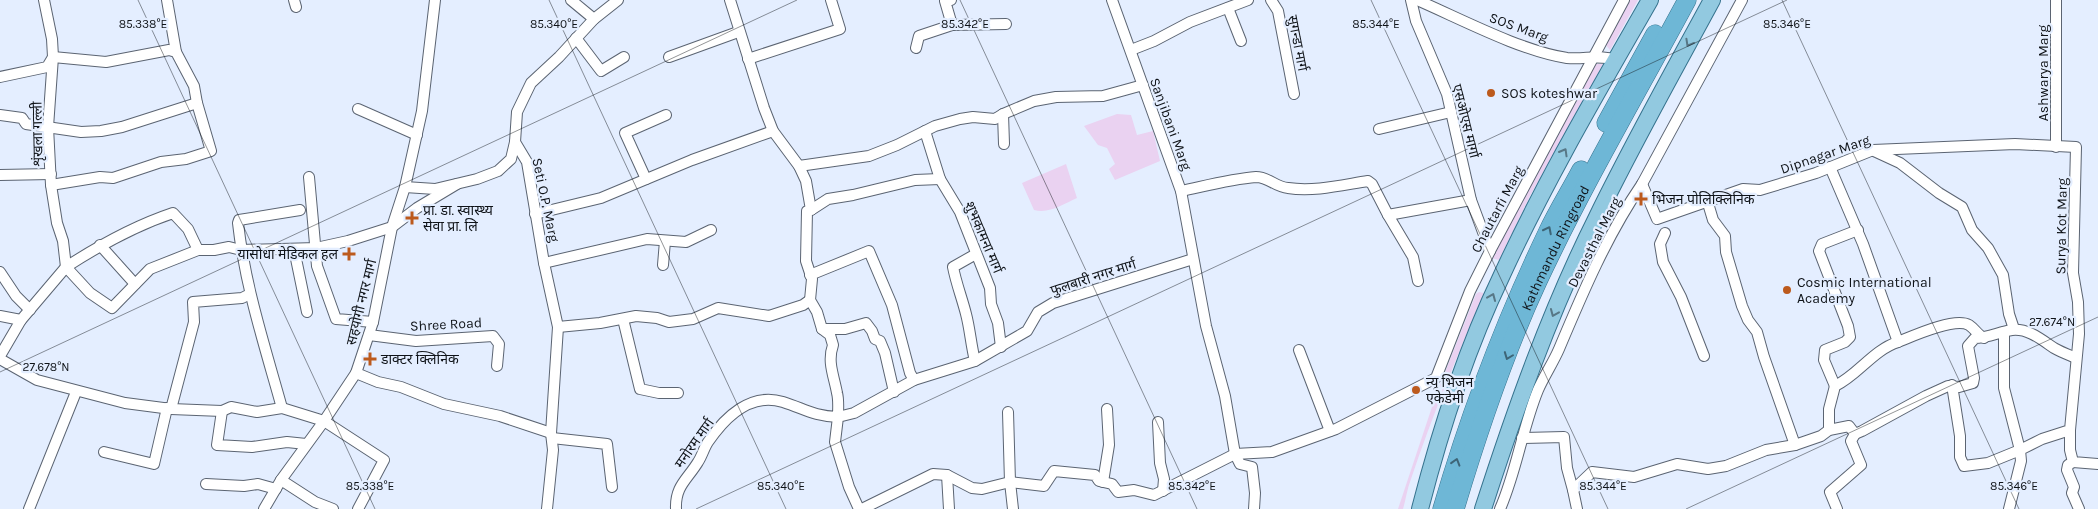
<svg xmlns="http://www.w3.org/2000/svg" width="2098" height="509" viewBox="0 0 2098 509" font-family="Karla,'Noto Sans Devanagari',sans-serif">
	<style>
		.grass { fill: #ead2f1 }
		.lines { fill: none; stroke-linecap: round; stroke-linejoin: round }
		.minor-casing { stroke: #5b6472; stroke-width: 12 }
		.primary-casing { stroke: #35728d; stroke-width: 18 }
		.trunk-casing { stroke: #35728d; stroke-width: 19 }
		.minor { stroke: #fff; stroke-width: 10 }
		.primary { stroke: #92c9e0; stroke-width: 16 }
		.trunk { stroke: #6eb7d6; stroke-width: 18 }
		.oneway { stroke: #577786 }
		.oneway2 { stroke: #3e6577 }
		.ticks { fill: none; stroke: #0f1318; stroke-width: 1; stroke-opacity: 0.45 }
		.poi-dot { fill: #bc5a1d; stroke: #e4eeff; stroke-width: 2 }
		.labels { text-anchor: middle; stroke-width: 4.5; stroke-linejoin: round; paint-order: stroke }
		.street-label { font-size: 14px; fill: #0f1318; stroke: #e4eeff }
		.poi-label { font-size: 14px; fill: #0f1318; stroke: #e4eeff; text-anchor: start }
		.ticks-label { font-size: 12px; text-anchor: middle; fill: #0f1318; stroke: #e4eeff; stroke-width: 4.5; stroke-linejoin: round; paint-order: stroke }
	</style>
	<rect width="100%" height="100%" fill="#e4eeff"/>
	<g class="grass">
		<polygon points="1628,0 1638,0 1610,50 1604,43"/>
		<polygon points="1594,64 1603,64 1530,196 1499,260 1491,258"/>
		<polygon points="1117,114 1131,115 1137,135 1153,131 1160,161 1115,180 1109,169 1115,164 1107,148 1098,145 1084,126"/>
		<path d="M 1066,164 L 1077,198 C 1063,204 1050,214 1034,210 L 1022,183 Z"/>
		<path d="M 1479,292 L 1484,293 C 1458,354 1432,416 1411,479 C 1407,489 1406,499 1403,509 L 1398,509 L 1436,395 L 1476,294 Z"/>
	</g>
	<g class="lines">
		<defs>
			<g id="minor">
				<path d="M 44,0 L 52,39 L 53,57 L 48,127 L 51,185 L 57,223 L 63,241 L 66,267 C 100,245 134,226 173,213 L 188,229 L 198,250"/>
				<polyline points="167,0 176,52"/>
				<polyline points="294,0 296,7"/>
				<polyline points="571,0 594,19"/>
				<polyline points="1112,0 1181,191 1206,326 1225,396 1235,454 1240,464 1252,467 1255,493 1254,509"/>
				<polyline points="1271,0 1278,11 1294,94"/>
				<polyline points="1411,0 1416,21 1447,94 1471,200 1490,251"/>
				<path d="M 1417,0 C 1461,19 1521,51 1567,58 C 1584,60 1599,54 1616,60"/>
				<polyline points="1228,8 1241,41"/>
				<polyline points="952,25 1006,24"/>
				<polyline points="576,38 601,71 624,57"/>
				<polyline points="916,48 919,36 952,25 945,1 951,0"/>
				<polyline points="1131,50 1154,41 1190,22 1248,0"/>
				<polyline points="669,57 738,32"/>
				<polyline points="748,59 840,29 831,0"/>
				<polyline points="0,77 47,67 53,57 106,62 169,50 176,52 194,86 197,103 211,151 186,159 161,162 113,178 100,177 51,185"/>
				<polyline points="358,109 417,135"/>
				<polyline points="1003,114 1004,144"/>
				<polyline points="0,115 22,118 26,124 81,132 101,131 122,127 197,103"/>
				<polyline points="1379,129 1451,112"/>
				<polyline points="925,131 940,179 960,212 990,288 991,304 998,323 1001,347"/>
				<polyline points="2056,147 2056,0"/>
				<polyline points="1874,151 1900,163 1939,193 1962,207 1972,230 1988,248 2003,275 2009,314 2014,329"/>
				<polyline points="799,166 869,156 897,145 935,126 960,119 973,117 995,119 1003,114 1034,101 1056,97 1103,96 1143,85"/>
				<polyline points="0,175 51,174"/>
				<polyline points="309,177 317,266 336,319 373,322"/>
				<polyline points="646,179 625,133 666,115"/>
				<polyline points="1642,184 1657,219 1743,189 1760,190 1816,173 1873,150 2015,144 2076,147 2073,273 2078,302 2079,334 2070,430 2042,439 2020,450 2021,461 2009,509"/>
				<polyline points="405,187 435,189 477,179 498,171 511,159 515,142"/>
				<path d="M 1181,191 C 1205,186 1231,179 1256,177 C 1269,177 1275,187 1288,188 C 1314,192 1342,185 1368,181 L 1372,184 L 1388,215"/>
				<polyline points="1707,200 1713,220 1725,236 1726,252 1742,306 1748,320 1757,332 1764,357 1795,445"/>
				<polyline points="811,210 828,199 853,195 915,180 940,179"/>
				<polyline points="535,214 601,198 692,160 773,131"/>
				<polyline points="1665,233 1660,244 1663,262 1681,297 1704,356"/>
				<polyline points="100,245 135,284"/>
				<polyline points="294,249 307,312"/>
				<polyline points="544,263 647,239 686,242 711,230"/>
				<polyline points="663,265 665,241"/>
				<polyline points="0,272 16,296 30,310"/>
				<polyline points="810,275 869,251 892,305 910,373 914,380"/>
				<polyline points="1418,281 1413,257 1388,215 1471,200"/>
				<polyline points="0,316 21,320 66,267 90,293 112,308 150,269 198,250 214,250 229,247 241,250 316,248 348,241 392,227 417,208 457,184"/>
				<polyline points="623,319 640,389 659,393 678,393"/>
				<polyline points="558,327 600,323 636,316 657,318 669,322 693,319 718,308 769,316 803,305 810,300"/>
				<polyline points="822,329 845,329 866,323 872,331 875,339 880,341 885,353 894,392"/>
				<polyline points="369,335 416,341 493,336 499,344 497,366"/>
				<path d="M 1898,342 C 1913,336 1954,317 1969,325 C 1975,329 1978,335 1984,338"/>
				<polyline points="1299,350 1330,431"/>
				<polyline points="0,356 21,320"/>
				<polyline points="0,359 37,380 125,403 171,409 222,411 231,407 257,412 282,408 324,421 384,460 358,509"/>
				<path d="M 975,361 C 971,345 970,329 966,314 C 962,298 956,283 953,267 L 976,254"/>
				<polyline points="356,373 378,382 401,387 444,404 500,416 551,433"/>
				<polyline points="1952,385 1960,436 1960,457 1964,466 1988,463 2020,450 2004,388 2004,332"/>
				<polyline points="1835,386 1824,360 1825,350 1845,342 1850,337 1848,326 1819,251 1822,244 1858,230"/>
				<path d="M 282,408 C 265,347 245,286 238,223 L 239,220 L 300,210"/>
				<polyline points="171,409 194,322 193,302 242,298 250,294"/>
				<polyline points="222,411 217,445 252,447 287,442 306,444"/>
				<polyline points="1008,412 1010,482 1013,509"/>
				<polyline points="1158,422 1160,463 1164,479 1163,491"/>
				<path d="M 1829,430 L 1829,409 L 1835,386 C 1858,375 1873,350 1898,342 L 1863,244 L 1830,167"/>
				<polyline points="2070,430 2070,450 2073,462 2098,464"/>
				<polyline points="552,438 607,444 612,487"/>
				<polyline points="1522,438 1564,437 1567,468 1573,490"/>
				<polyline points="104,452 154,464 167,408"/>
				<polyline points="2073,462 2068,465 2067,470 2074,487 2072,493 2079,509"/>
				<polyline points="947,475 949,509"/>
				<polyline points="281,480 315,502 333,509"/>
				<polyline points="1103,482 1109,445 1107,409"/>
				<polyline points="206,484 244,486 258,484 276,489"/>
				<polyline points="29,509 76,392"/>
				<polyline points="264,509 281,480 324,421 356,373 373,322 392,227 405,187 422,111 435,0"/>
				<polyline points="547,509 553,450 551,433 558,327 544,263 527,162 515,142 517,112 531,83 559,57 594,19 618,0"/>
				<path d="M 676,509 C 675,486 687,480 698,462 C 702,456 704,448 708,442 C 725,417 751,392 783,402 C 805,409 813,416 838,417 C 838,409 839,400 837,393 C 834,376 827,362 833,345 L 830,335 L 822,329 L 817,312 L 810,300 L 812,279 L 806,261 L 807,211 L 811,210 L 806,181 L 799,166 L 773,131 L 764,108 L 730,0"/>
				<polyline points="859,509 849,487 835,442 838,417 854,413 914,380 975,361 1027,331 1038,312 1053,303 1193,259"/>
				<polyline points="862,509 933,474 947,475 972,488 982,489 1010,482 1044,486 1054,471 1095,475 1099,481 1112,484 1118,492 1134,490 1154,495 1235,454 1272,452 1336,429 1436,378 1470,291 1490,251 1624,0"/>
				<path d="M 1500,509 C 1517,470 1522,429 1538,390 C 1544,376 1553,363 1559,349 C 1583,292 1607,235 1642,184 L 1742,0"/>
				<path d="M 1577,509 L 1573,490 L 1592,472 L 1634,477 L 1677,464 L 1708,469 L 1726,466 L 1766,450 L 1795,445 L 1821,436 L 1829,430 L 1849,426 L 1855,434 L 1862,431 L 1926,396 L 1948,386 L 1959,387 L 1973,383 L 1974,378 L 1968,346 L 1975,338 C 1988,338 1999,332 2012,330 C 2028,328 2042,340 2054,348 C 2061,352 2069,355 2076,358"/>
				<polyline points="1837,509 1830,492 1861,465 1851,441 1855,434"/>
			</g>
			<g id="primary">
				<path d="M 1420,509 C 1440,431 1466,350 1501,277 C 1545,181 1598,91 1650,0"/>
				<path d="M 1483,509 C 1515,410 1550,311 1597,217 C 1633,143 1673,72 1712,0"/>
			</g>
			<g id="trunk">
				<polyline points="1606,123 1655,34"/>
				<path d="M 1442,509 C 1470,413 1505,321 1548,231 C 1558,210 1570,191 1581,170"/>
				<path id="s1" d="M 1455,509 C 1478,432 1504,354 1538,281 C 1583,185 1637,93 1687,0"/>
			</g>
		</defs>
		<use href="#minor" class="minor-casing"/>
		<use href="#primary" class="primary-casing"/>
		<use href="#trunk" class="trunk-casing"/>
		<use href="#minor" class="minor"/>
		<use href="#primary" class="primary"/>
		<use href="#trunk" class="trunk"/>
	</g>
	<defs><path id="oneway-chevron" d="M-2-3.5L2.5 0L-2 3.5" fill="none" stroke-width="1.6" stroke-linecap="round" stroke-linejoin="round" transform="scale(1.25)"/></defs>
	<g class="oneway">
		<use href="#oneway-chevron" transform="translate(1689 43) rotate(119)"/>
		<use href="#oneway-chevron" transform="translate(1564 152) rotate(-60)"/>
		<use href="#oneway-chevron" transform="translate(1492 297) rotate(-67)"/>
		<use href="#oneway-chevron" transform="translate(1554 313) rotate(113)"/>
	</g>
	<g class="oneway2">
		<use href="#oneway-chevron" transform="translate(1548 230) rotate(-63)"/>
		<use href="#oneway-chevron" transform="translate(1508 356) rotate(111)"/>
		<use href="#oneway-chevron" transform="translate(1456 462) rotate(-73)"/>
	</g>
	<path class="ticks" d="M 138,0 L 375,509M 549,0 L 786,509M 960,0 L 1197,509M 1371,0 L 1608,509M 1782,0 L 2019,509M 0,372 L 797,0M 696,509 L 1787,0M 1686,509 L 2098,317"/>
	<g class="poi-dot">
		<circle cx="1491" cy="93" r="5"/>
		<path d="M1638.5 191.5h5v5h5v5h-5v5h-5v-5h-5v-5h5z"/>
		<path d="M409.5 210.5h5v5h5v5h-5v5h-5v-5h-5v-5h5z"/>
		<path d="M346.5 246.5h5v5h5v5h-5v5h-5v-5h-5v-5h5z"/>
		<circle cx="1787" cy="290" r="5"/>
		<path d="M367.5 351.5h5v5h5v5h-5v5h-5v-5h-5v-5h5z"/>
		<circle cx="1416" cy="390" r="5"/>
	</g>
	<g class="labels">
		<g class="street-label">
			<text transform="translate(1519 27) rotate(20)" y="5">SOS Marg</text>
			<text transform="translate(1298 43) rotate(79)" y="5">सुगन्डा मार्ग</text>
			<text transform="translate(2043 73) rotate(-90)" y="5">Ashwarya Marg</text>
			<text transform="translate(1466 121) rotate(76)" y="5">एसओएस मार्गा</text>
			<text transform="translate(1171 124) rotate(70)" y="5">Sanjibani Marg</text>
			<text transform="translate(37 134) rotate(-91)" y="5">शृंखला गल्ली</text>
			<text transform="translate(1825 154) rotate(-19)" y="5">Dipnagar Marg</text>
			<text transform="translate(546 200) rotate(78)" y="5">Seti O.P. Marg</text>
			<text transform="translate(1497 209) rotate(-62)" y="5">Chautarfi Marg</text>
			<text transform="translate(2061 226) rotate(-89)" y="5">Surya Kot Marg</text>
			<text transform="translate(984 237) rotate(67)" y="5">शुभकामना मार्ग</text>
			<text transform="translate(1594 242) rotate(-63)" y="5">Devasthal Marg</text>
			<text dy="5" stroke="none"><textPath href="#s1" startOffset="280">Kathmandu Ringroad</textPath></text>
			<text transform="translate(1093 277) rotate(-18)" y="5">फुलबारी नगर मार्ग</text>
			<text transform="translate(361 302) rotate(-76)" y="5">सहयोगी नगर मार्ग</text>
			<text transform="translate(446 324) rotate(-3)" y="5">Shree Road</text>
			<text transform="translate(694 443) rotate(-55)" y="5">मनोरम मार्ग</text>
		</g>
		<g class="poi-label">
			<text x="1501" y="98">SOS koteshwar</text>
			<text x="1652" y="204">भिजन पोलिक्लिनिक</text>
			<text x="423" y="215">प्रा. डा. स्वास्थ्य<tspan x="423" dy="16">सेवा प्रा. लि</tspan></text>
			<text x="338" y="259" text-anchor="end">यासोधा मेडिकल हल</text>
			<text x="1797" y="287">Cosmic International<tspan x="1797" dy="16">Academy</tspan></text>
			<text x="381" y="364">डाक्टर क्लिनिक</text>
			<text x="1426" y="387">न्यू भिजन<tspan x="1426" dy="16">एकेडेमी</tspan></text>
		</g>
	</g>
	<g class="ticks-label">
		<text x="143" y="28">85.338°E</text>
		<text x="554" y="28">85.340°E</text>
		<text x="965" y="28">85.342°E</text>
		<text x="1376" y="28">85.344°E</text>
		<text x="1787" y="28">85.346°E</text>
		<text x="2052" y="326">27.674°N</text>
		<text x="46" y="371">27.678°N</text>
		<text x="370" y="490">85.338°E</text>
		<text x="781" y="490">85.340°E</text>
		<text x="1192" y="490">85.342°E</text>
		<text x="1603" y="490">85.344°E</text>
		<text x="2014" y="490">85.346°E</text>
	</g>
</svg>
